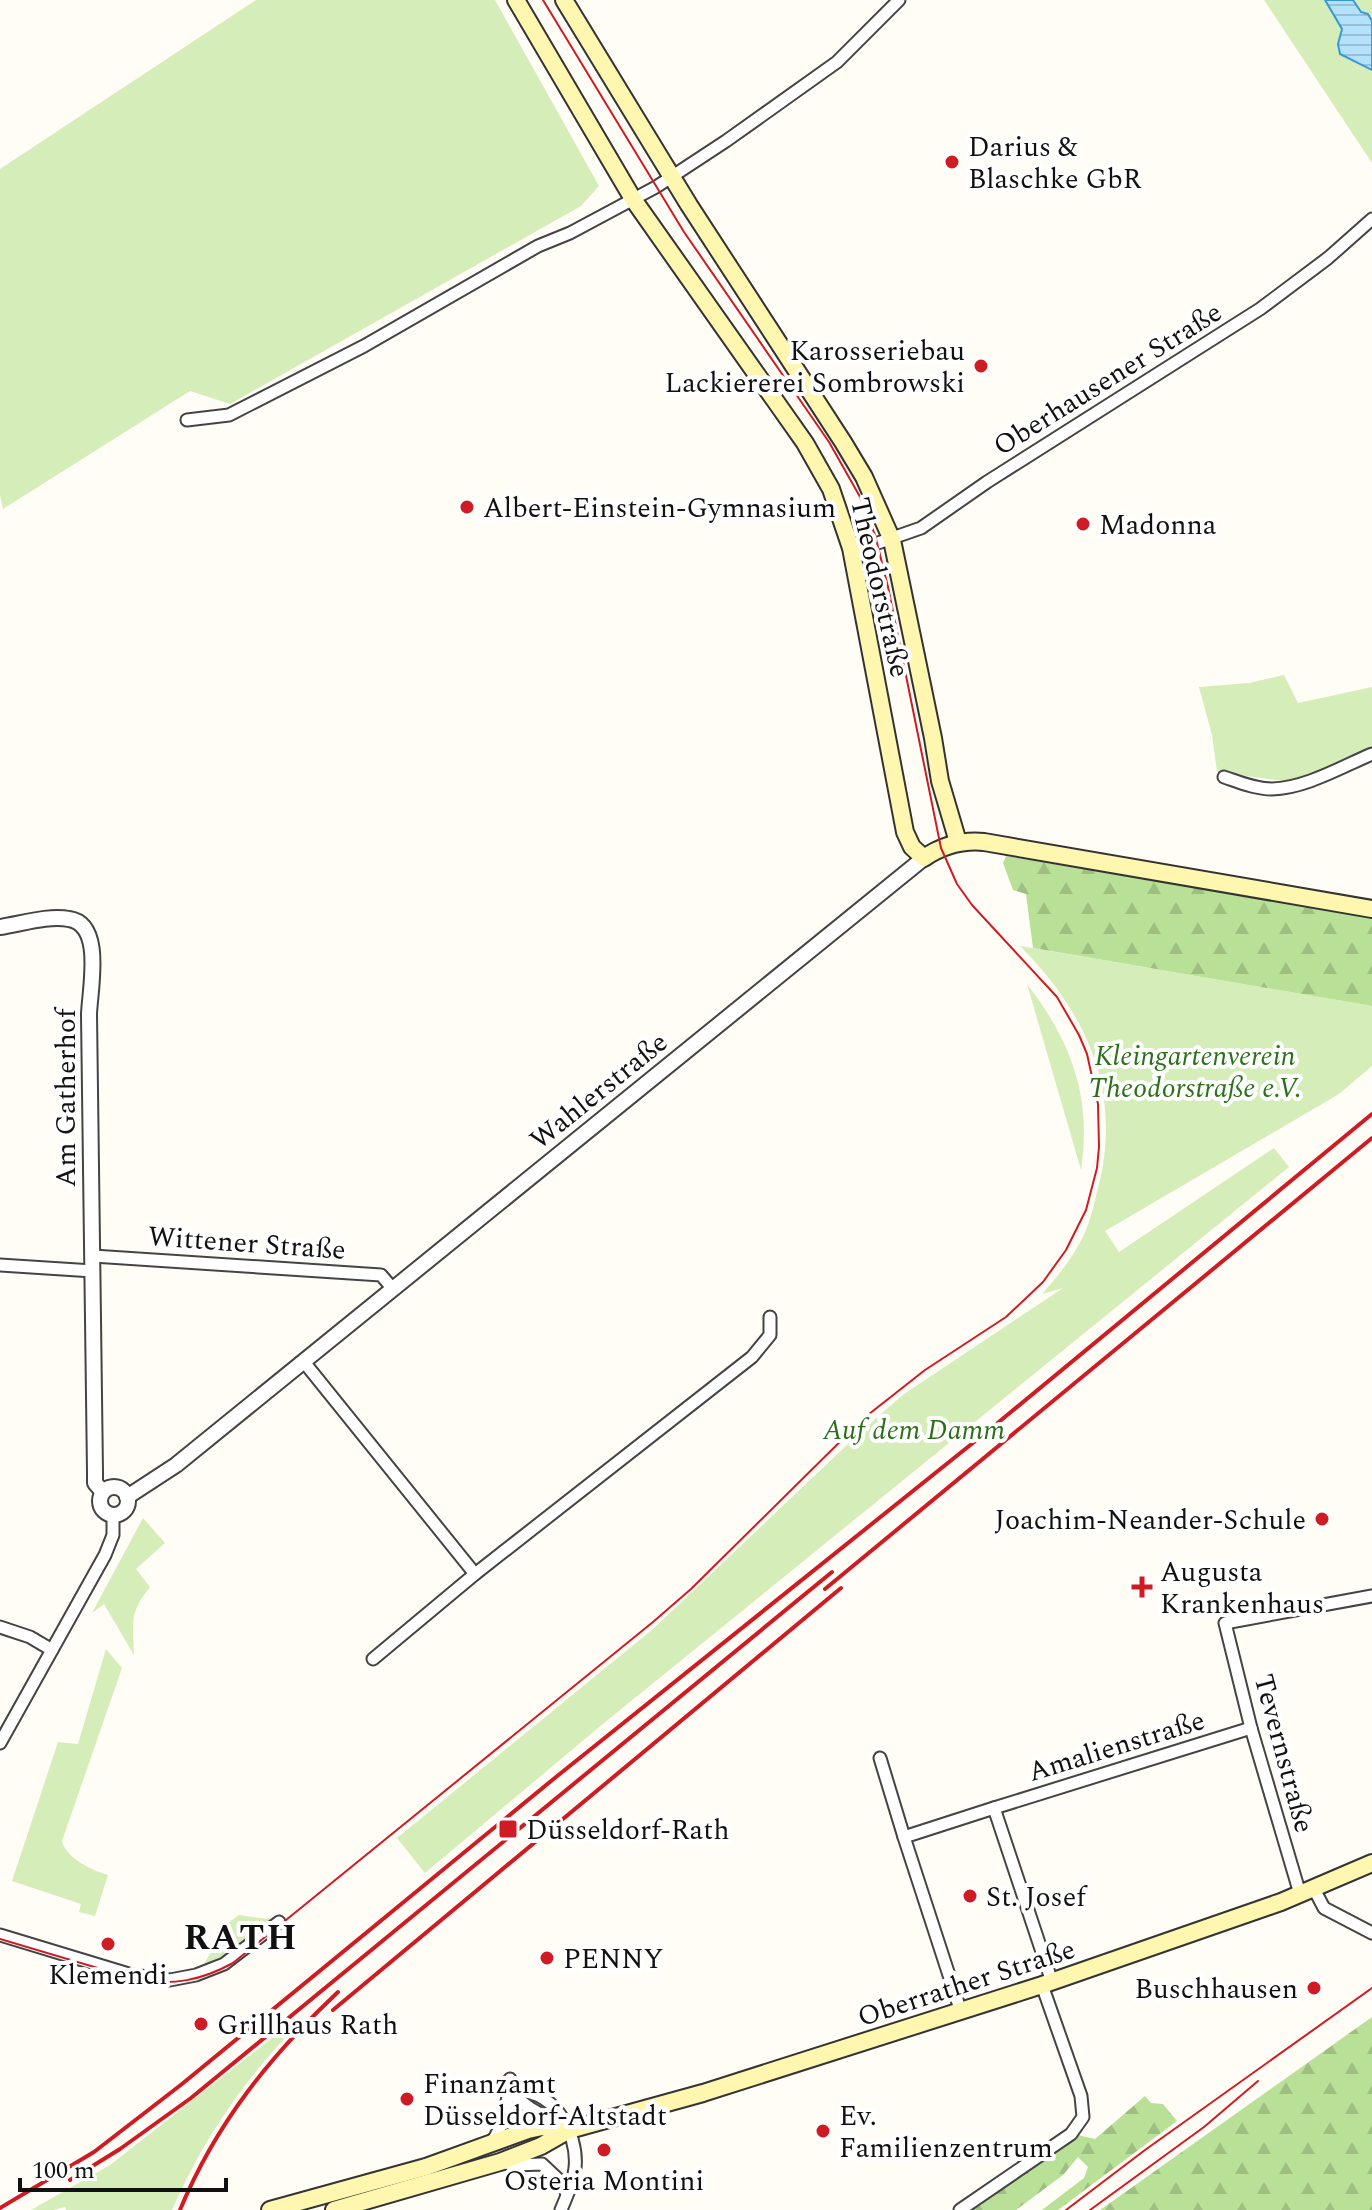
<svg xmlns="http://www.w3.org/2000/svg" width="1372" height="2210" viewBox="0 0 1372 2210" font-family="Spectral,serif">
	<style>
		.green { fill: #d5eeb9 }
		.forest { fill: url(#forest-firs) }
		.water { fill: url(#water-rules); stroke: #3498d9; stroke-width: 2 }
		.lines { fill: none; stroke-linecap: round; stroke-linejoin: round }
		.minor-casing { stroke: #444; stroke-width: 15 }
		.tertiary-casing { stroke: #444; stroke-width: 18 }
		.secondary-casing { stroke: #333; stroke-width: 20 }
		.minor { stroke: #fff; stroke-width: 11 }
		.tertiary { stroke: #fff; stroke-width: 14 }
		.secondary { stroke: #fff6b0; stroke-width: 16 }
		.tram { stroke: #cf1b24; stroke-width: 2 }
		.rail { stroke: #cf1b24; stroke-width: 4 }
		.poi-dot { fill: #cf1b24; stroke: #fff; stroke-width: 3 }
		.labels { text-anchor: middle; stroke-width: 8; stroke-linejoin: round; paint-order: stroke }
		.poi-label { font-size: 28px; fill: #111; stroke: #fff; text-anchor: start }
		.street-label { font-size: 28px; fill: #111; stroke: #fff }
		.park-label { font-size: 28px; font-style: italic; fill: #2c7019; stroke: #fff }
		.district-label { font-size: 36px; font-weight: bold; letter-spacing: 2px; fill: #111; stroke: #fff }
	</style>
	<defs>
		<pattern id="forest-firs" width="22" height="20" patternUnits="userSpaceOnUse" patternTransform="scale(2)"><rect width="22" height="20" fill="#b9e097"/><path d="M5 1l3.5 6h-7zM16 11l3.5 6h-7z" fill="#9ebf81"/></pattern>
		<pattern id="water-rules" width="6" height="5" patternUnits="userSpaceOnUse" patternTransform="scale(2)"><rect width="6" height="5" fill="#b4e1fb"/><path d="M0 2.5h6" fill="none" stroke="#9ac0d6"/></pattern>
	</defs>
	<rect width="100%" height="100%" fill="#fffdf5"/>
	<g class="green">
		<polygon points="256,0 495,0 599,186 581,206 230,404 190,391 3,509 0,495 0,169"/>
		<polygon points="1264,0 1372,0 1372,163"/>
		<polygon points="1284,675 1298,703 1372,687 1372,750 1308,776 1282,781 1217,772 1212,735 1199,687 1249,683"/>
		<path d="M 1020,946 L 1372,1006 L 1372,1066 L 1339,1094 L 1105,1231 L 1119,1252 L 1274,1148 L 1289,1167 L 604,1723 L 425,1873 L 397,1838 L 653,1629 L 867,1426 L 904,1394 L 1063,1288 L 1042,1294 C 1055,1279 1068,1264 1078,1246 C 1089,1228 1093,1208 1098,1188 C 1123,1093 1087,1013 1020,946 Z"/>
		<path d="M 1027,984 C 1071,1041 1092,1097 1081,1170 Z"/>
		<path d="M 143,1518 L 165,1543 L 136,1569 L 150,1587 C 129,1613 133,1622 134,1655 L 104,1604 L 92,1613 Z"/>
		<path d="M 106,1649 L 122,1668 L 62,1841 C 66,1858 91,1870 108,1875 L 95,1916 L 79,1912 L 81,1904 L 12,1881 L 58,1742 L 78,1744 Z"/>
		<polygon points="239,1915 267,1919 270,1917 271,1921 227,1954 204,1964 228,1923"/>
		<path d="M 295,2020 L 299,2023 C 244,2080 204,2137 172,2210 L 66,2210 L 65,2207 L 53,2210 L 31,2210 L 110,2165 Z"/>
	</g>
	<g class="forest">
		<polygon points="1006,856 1372,917 1372,1006 1033,948 1026,894 1013,890 1003,863"/>
		<polygon points="1372,2017 1372,2210 1100,2210"/>
		<polygon points="1145,2096 1151,2103 1163,2104 1177,2121 1058,2210 1042,2210 1084,2178 1088,2167 1078,2157 1063,2175 1016,2210 964,2210 1073,2134 1095,2139"/>
	</g>
	<polygon class="water" points="1325,0 1353,0 1361,12 1368,14 1372,21 1372,70 1340,54 1338,44 1342,29"/>
	<g class="lines">
		<defs>
			<g id="minor">
				<polyline points="187,420 229,415 364,346 538,246 570,233 656,187 726,141 837,62 899,0"/>
				<polyline points="852,552 921,528 987,482 1260,309 1328,258 1372,219"/>
				<path d="M 1224,777 C 1239,782 1255,789 1272,789 C 1306,788 1341,767 1372,754"/>
				<polyline points="93,1256 381,1275 393,1289"/>
				<polyline points="0,1265 93,1271"/>
				<polyline points="304,1362 475,1574"/>
				<polyline points="0,1627 30,1637 52,1650"/>
				<polyline points="373,1659 475,1574 752,1357 770,1335 770,1317"/>
				<polyline points="0,1743 105,1555 113,1535 113,1515"/>
				<polyline points="880,1758 904,1837"/>
				<polyline points="994,1808 1251,1728"/>
				<polyline points="1314,1889 1324,1908 1372,1933"/>
				<polyline points="1300,1894 1251,1728 1225,1623 1372,1596"/>
				<polyline points="0,1935 132,1975 170,1980 196,1975 224,1964 279,1922"/>
				<polyline points="961,2012 904,1837 994,1808 1052,1982"/>
				<path d="M 510,2093 C 551,2083 579,2133 575,2168 C 574,2182 566,2197 561,2210"/>
				<polyline points="510,2093 530,2108 561,2126"/>
				<path d="M 491,2143 C 505,2125 508,2100 510,2079"/>
				<polyline points="500,2162 515,2165 542,2164 559,2180 567,2193"/>
				<polyline points="960,2210 1071,2134 1083,2117 1081,2096 1042,1985"/>
			</g>
			<g id="tertiary">
				<path d="M 0,927 C 21,924 48,915 69,919 C 104,924 90,988 89,1014 L 95,1472 L 95,1483 L 103,1492"/>
				<circle cx="114" cy="1501" r="14"/>
				<polyline points="127,1497 176,1465 924,858"/>
			</g>
			<g id="secondary">
				<path d="M 516,0 L 633,199 L 805,443 L 831,489 L 851,548 L 905,832 L 912,847 L 924,858 C 943,845 962,840 984,842 L 1372,909"/>
				<polyline points="564,0 689,205 843,442 864,477 892,540 933,738 940,781 958,842"/>
				<polyline points="270,2210 426,2167 528,2130 542,2127 569,2130"/>
				<polyline points="334,2210 500,2162 541,2146 569,2130 703,2093 1042,1985 1281,1902 1372,1863"/>
			</g>
		</defs>
		<use href="#minor" class="minor-casing"/>
		<use href="#tertiary" class="tertiary-casing"/>
		<use href="#secondary" class="secondary-casing"/>
		<use href="#minor" class="minor"/>
		<use href="#tertiary" class="tertiary"/>
		<use href="#secondary" class="secondary"/>
		<g class="tram">
			<path d="M 0,1939 L 138,1980 C 173,1986 202,1980 233,1963 L 653,1622 L 691,1589 L 864,1418 L 925,1370 L 1006,1317 L 1043,1282 L 1066,1250 L 1086,1210 L 1097,1168 L 1099,1147 L 1098,1104 L 1087,1054 L 1079,1035 L 1057,997 L 972,905 L 957,884 L 941,848 L 888,587 L 875,535 L 859,495 L 829,442 L 684,232 L 543,0"/>
			<polyline points="1066,2210 1145,2150 1372,1988"/>
			<polyline points="1090,2210 1204,2127 1258,2081"/>
		</g>
		<g class="rail">
			<polyline points="825,1589 1372,1138"/>
			<polyline points="333,2010 841,1588"/>
			<polyline points="70,2180 120,2149 191,2098 832,1572"/>
			<polyline points="0,2208 94,2152 182,2084 556,1777 994,1426 1372,1114"/>
			<path d="M 180,2210 C 216,2123 271,2055 338,1992"/>
		</g>
	</g>
	<g class="poi-dot">
		<circle cx="952" cy="162" r="8"/>
		<circle cx="981" cy="366" r="8"/>
		<circle cx="467" cy="507" r="8"/>
		<circle cx="1083" cy="524" r="8"/>
		<circle cx="1322" cy="1519" r="8"/>
		<path d="M1138 1575h8v8h8v8h-8v8h-8v-8h-8v-8h8z"/>
		<rect x="498" y="1819" width="20" height="20" rx="4"/>
		<circle cx="970" cy="1896" r="8"/>
		<circle cx="108" cy="1944" r="8"/>
		<circle cx="547" cy="1958" r="8"/>
		<circle cx="1314" cy="1988" r="8"/>
		<circle cx="201" cy="2024" r="8"/>
		<circle cx="407" cy="2099" r="8"/>
		<circle cx="823" cy="2131" r="8"/>
		<circle cx="604" cy="2150" r="8"/>
	</g>
	<g class="labels">
		<g class="poi-label">
			<text x="968" y="156">Darius &amp;<tspan x="968" dy="32">Blaschke GbR</tspan></text>
			<text x="965" y="360" text-anchor="end">Karosseriebau<tspan x="965" dy="32">Lackiererei Sombrowski</tspan></text>
			<text x="483" y="517">Albert-Einstein-Gymnasium</text>
			<text x="1099" y="534">Madonna</text>
			<text x="1306" y="1529" text-anchor="end">Joachim-Neander-Schule</text>
			<text x="1160" y="1581">Augusta<tspan x="1160" dy="32">Krankenhaus</tspan></text>
			<text x="526" y="1839">Düsseldorf-Rath</text>
			<text x="986" y="1906">St. Josef</text>
			<text x="563" y="1968">PENNY</text>
			<text x="108" y="1984" text-anchor="middle">Klemendi</text>
			<text x="1298" y="1998" text-anchor="end">Buschhausen</text>
			<text x="217" y="2034">Grillhaus Rath</text>
			<text x="423" y="2093">Finanzamt<tspan x="423" dy="32">Düsseldorf-Altstadt</tspan></text>
			<text x="839" y="2125">Ev.<tspan x="839" dy="32">Familienzentrum</tspan></text>
			<text x="604" y="2190" text-anchor="middle">Osteria Montini</text>
		</g>
		<g class="street-label">
			<text transform="translate(1107 378) rotate(-32)" y="10">Oberhausener Straße</text>
			<text transform="translate(881 587) rotate(77)" y="10">Theodorstraße</text>
			<text transform="translate(598 1090) rotate(-39)" y="10">Wahlerstraße</text>
			<text transform="translate(65 1098) rotate(-90)" y="10">Am Gatherhof</text>
			<text transform="translate(247 1242) rotate(4)" y="10">Wittener Straße</text>
			<text transform="translate(1116 1745) rotate(-17)" y="10">Amalienstraße</text>
			<text transform="translate(1285 1753) rotate(75)" y="10">Tevernstraße</text>
			<text transform="translate(966 1982) rotate(-18)" y="10">Oberrather Straße</text>
		</g>
		<g class="park-label">
			<text x="1195" y="1065">Kleingartenverein<tspan x="1195" dy="32">Theodorstraße e.V.</tspan></text>
			<text x="914" y="1439">Auf dem Damm</text>
		</g>
		<g class="district-label">
			<text x="241" y="1949">RATH</text>
		</g>
	</g>
	<path d="M20 2178v12h206v-12" fill="none" stroke="#111111" stroke-width="4"/>
	<text x="32" y="2178" font-size="24" fill="#111111" stroke="#ffffff" stroke-width="6" paint-order="stroke">100 m</text>
</svg>
